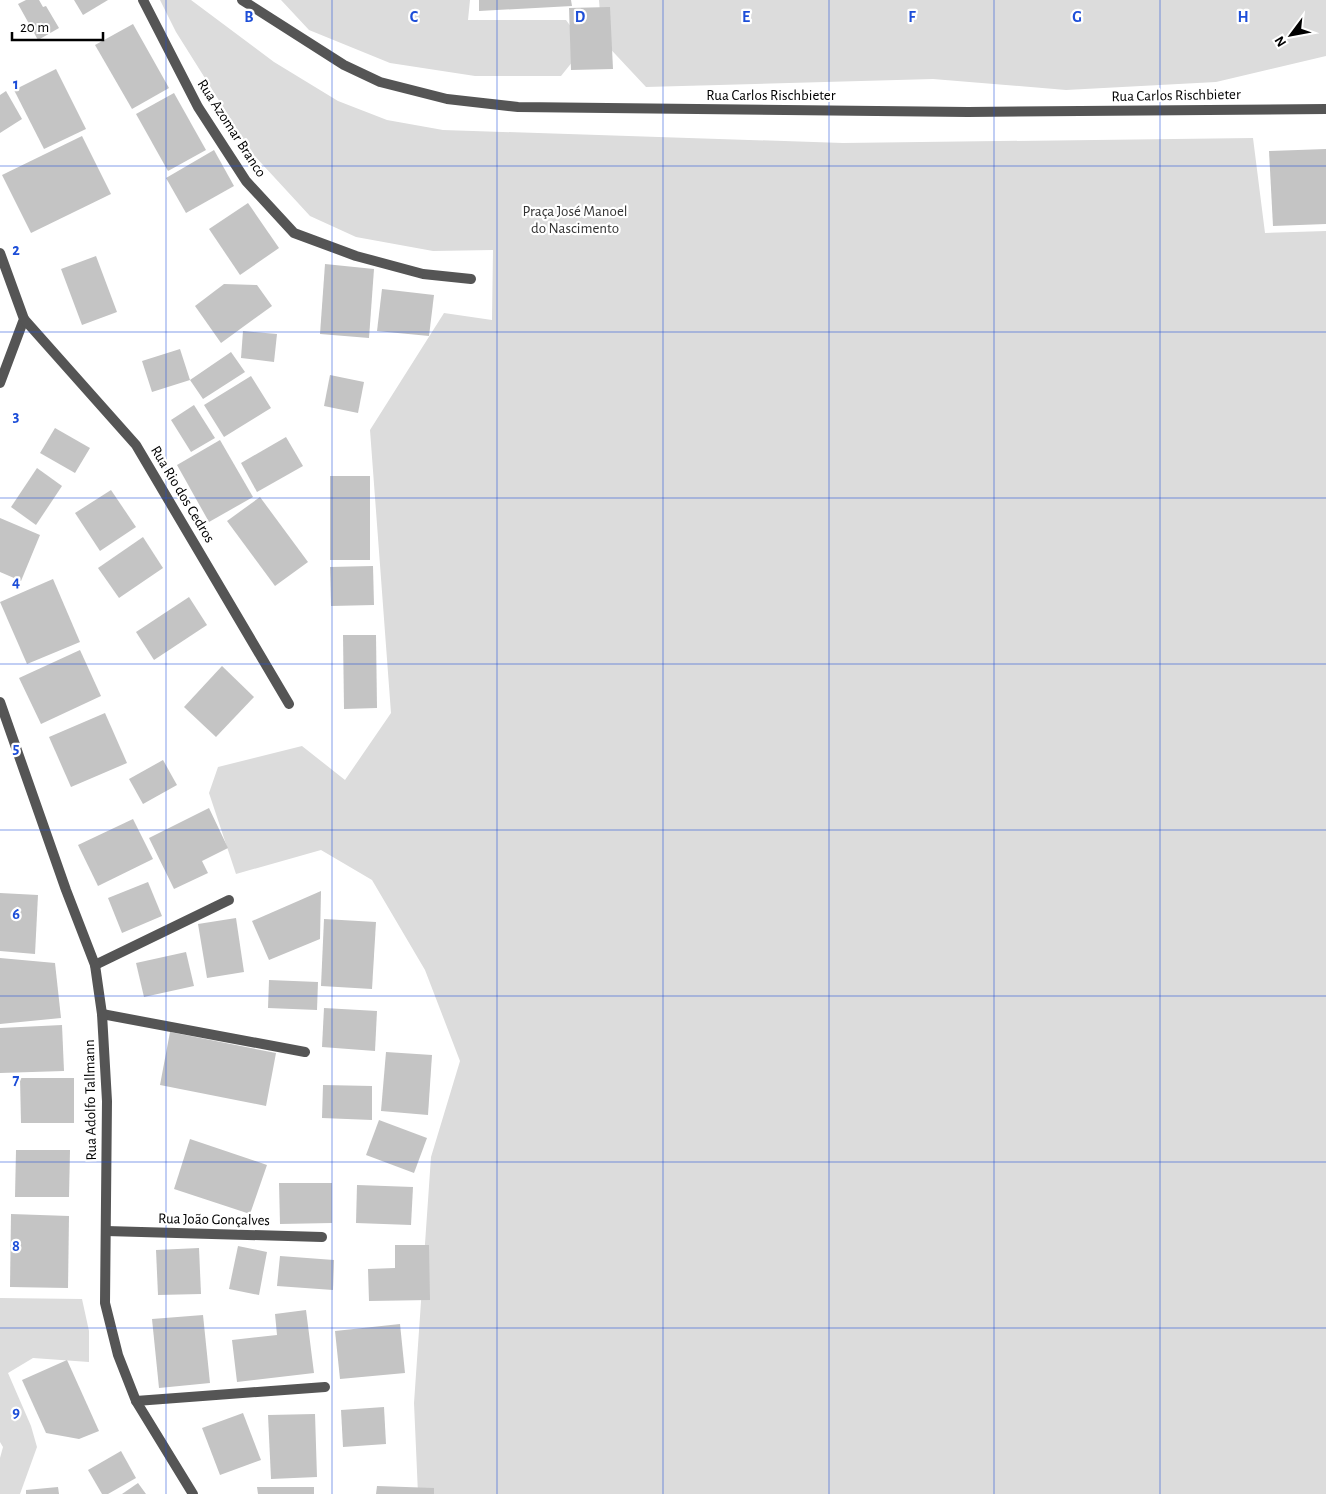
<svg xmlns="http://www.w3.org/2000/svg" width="1326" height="1494" viewBox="0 0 1326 1494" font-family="'Alegreya Sans',sans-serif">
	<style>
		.green { fill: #dcdcdc }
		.building { fill: #c4c4c4 }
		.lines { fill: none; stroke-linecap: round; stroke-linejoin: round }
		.service { stroke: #555; stroke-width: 10 }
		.minor { stroke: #555; stroke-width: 10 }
		.tertiary { stroke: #555; stroke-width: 10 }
		.grid { fill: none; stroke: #1d4ed8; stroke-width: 1; stroke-opacity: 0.55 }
		.labels { text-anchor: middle; stroke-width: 4.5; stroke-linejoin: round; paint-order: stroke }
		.street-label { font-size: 15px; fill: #000; stroke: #fff }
		.park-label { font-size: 15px; fill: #333; stroke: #fff }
		.grid-label { font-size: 16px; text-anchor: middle; font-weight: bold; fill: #1d4ed8; stroke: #fff; stroke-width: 4.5; stroke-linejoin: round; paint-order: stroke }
	</style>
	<rect width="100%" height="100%" fill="#fff"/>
	<g class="green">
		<polygon points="160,0 191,0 274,62 338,101 387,120 443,130 843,143 1253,138 1265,233 1326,231 1326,1494 418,1494 414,1403 431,1157 460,1061 425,970 372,880 321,850 236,874 209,793 218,767 302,746 345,780 391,713 370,430 444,313 492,320 493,250 433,251 356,237 310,216 252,153 176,32"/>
		<polygon points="281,0 470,0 468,20 566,20 585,46 561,76 475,76 390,63 309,30"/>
		<polygon points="599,0 1326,0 1326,56 1216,82 1066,90 933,79 646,87 602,40"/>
		<polygon points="0,1298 82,1299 89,1331 89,1362 33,1358 8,1373 31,1426 37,1447 20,1494 0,1494 0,1458 3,1447 0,1442"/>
	</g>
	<g class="building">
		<polygon points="26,0 39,0 43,7 46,6 59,28 38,40 18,4"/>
		<polygon points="74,0 108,0 83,15"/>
		<polygon points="479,0 571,0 572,6 479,11"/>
		<polygon points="610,7 613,69 571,70 569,8"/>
		<polygon points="133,24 169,88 132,109 95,45"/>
		<polygon points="56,69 86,129 44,149 14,90"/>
		<polygon points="6,91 22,119 0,133 0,95"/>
		<polygon points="174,93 206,150 168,171 136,114"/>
		<polygon points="82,136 111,194 31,233 2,175"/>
		<polygon points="1326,149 1326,224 1273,226 1269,151"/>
		<polygon points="214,150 234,186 186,213 166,178"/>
		<polygon points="248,203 279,248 240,275 209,229"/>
		<polygon points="96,256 117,312 82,325 61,269"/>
		<polygon points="325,264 374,269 369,338 320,334"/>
		<polygon points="224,284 257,285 272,306 221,343 195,306"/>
		<polygon points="382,289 434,295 429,336 377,331"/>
		<polygon points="243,331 277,334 274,362 241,358"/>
		<polygon points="180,349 190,380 231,352 245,372 203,399 190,380 152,392 142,361"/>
		<polygon points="330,375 364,382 358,413 324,406"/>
		<polygon points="251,376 271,408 224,437 204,405"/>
		<polygon points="194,405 215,438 191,452 171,420"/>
		<polygon points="55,428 90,448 75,473 40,453"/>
		<polygon points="286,437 303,466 257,492 241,463"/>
		<polygon points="220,440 253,497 209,522 177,465"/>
		<polygon points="37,468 62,486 36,525 11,507"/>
		<rect x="330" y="476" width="40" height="84"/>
		<polygon points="111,490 136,527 100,551 75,513"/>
		<polygon points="260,497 308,562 275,586 227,521"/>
		<polygon points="0,518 40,535 21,581 0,572"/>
		<polygon points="143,537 163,568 119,598 98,568"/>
		<polygon points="373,566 374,605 331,606 330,567"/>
		<polygon points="53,579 80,642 27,664 0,602"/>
		<polygon points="189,597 207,625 154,660 136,632"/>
		<polygon points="343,635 376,635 377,708 344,709"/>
		<polygon points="80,650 101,696 41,724 19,678"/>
		<polygon points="222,666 254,697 216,737 184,707"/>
		<polygon points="105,713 127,763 71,787 49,737"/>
		<polygon points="163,760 177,785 143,804 129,779"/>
		<polygon points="209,808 228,848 202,861 208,873 174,889 149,838"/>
		<polygon points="133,819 153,859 98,886 78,845"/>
		<polygon points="148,882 162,916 122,933 108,898"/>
		<polygon points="321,891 320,939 269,960 252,921"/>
		<polygon points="0,893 38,895 35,954 0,951"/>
		<polygon points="236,918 244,972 207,978 198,924"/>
		<polygon points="324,919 376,922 372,989 321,986"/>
		<polygon points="186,952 194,986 144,997 136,963"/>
		<polygon points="0,958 55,963 61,1018 0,1024"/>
		<polygon points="269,980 318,982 317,1010 268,1008"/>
		<polygon points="324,1008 377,1011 375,1051 322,1047"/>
		<polygon points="62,1025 64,1071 0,1073 0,1028"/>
		<polygon points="170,1032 276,1053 266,1106 160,1085"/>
		<polygon points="386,1052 432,1055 428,1115 381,1111"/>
		<polygon points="20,1078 74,1078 74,1123 21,1123"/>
		<polygon points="323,1085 372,1086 372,1120 322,1118"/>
		<polygon points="379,1120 427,1138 414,1173 366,1155"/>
		<polygon points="190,1139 267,1165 250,1214 174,1189"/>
		<polygon points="16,1150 70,1150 69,1197 15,1197"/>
		<polygon points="279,1183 332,1183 332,1223 280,1224"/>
		<polygon points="357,1185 413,1187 411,1225 356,1223"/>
		<polygon points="11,1214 69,1216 68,1288 10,1287"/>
		<polygon points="395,1245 429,1245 430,1300 369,1301 368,1269 395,1268"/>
		<polygon points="238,1246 267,1252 259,1295 229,1289"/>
		<polygon points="199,1248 201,1294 158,1295 156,1250"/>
		<polygon points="280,1256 334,1260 333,1290 277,1286"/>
		<polygon points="306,1310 314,1373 237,1382 232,1340 277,1335 275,1314"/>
		<polygon points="203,1315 210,1383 159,1388 152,1319"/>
		<polygon points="400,1324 405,1373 340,1379 335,1331"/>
		<polygon points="67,1360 99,1431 79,1439 46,1433 22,1380"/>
		<polygon points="384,1407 386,1444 343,1447 341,1410"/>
		<polygon points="243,1413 261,1460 220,1475 202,1428"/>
		<polygon points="315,1414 317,1477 271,1479 268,1415"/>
		<polygon points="121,1451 136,1478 108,1494 102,1494 88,1470"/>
		<polygon points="138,1483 146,1494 122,1494"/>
		<polygon points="377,1486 434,1488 434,1494 376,1494"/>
		<polygon points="58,1487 59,1494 26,1494 26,1490"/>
		<polygon points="257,1487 314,1487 314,1494 258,1494"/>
	</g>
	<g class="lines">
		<g class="service">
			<polyline points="95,965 229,900"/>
			<polyline points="102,1014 305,1052"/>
			<polyline points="106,1231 322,1237"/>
			<polyline points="136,1401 325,1387"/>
		</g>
		<g class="minor">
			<polyline points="143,0 198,107 246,181 294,233 356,256 423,274 471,279"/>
			<polyline points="0,253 24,319 0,383"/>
			<polyline points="24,319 136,445 289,704"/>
			<polyline points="0,702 66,890 95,965 102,1014 107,1101 105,1303 118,1355 136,1401 193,1494"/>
		</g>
		<polyline class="tertiary" points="242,0 344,65 380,82 447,99 518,107 968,112 1326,109"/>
	</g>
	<path class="grid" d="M 166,0 L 166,1494M 332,0 L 332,1494M 497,0 L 497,1494M 663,0 L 663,1494M 829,0 L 829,1494M 994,0 L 994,1494M 1160,0 L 1160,1494M 0,166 L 1326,166M 0,332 L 1326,332M 0,498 L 1326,498M 0,664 L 1326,664M 0,830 L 1326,830M 0,996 L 1326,996M 0,1162 L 1326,1162M 0,1328 L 1326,1328"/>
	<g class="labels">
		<g class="street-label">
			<text x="771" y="100">Rua Carlos Rischbieter</text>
			<text transform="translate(1176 95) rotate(-1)" y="5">Rua Carlos Rischbieter</text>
			<text transform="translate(232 128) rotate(57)" y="5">Rua Azomar Branco</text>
			<text transform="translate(183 494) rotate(59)" y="5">Rua Rio dos Cedros</text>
			<text transform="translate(90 1100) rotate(-91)" y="5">Rua Adolfo Tallmann</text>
			<text transform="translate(214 1219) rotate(1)" y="5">Rua João Gonçalves</text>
		</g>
		<g class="park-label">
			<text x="575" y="216">Praça José Manoel<tspan x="575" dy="17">do Nascimento</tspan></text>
		</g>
	</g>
	<g class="grid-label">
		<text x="249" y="22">B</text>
		<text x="414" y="22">C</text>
		<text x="580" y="22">D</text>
		<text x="746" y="22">E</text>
		<text x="912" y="22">F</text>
		<text x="1077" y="22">G</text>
		<text x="1243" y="22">H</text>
		<text x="16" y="89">1</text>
		<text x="16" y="255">2</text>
		<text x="16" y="421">3</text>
		<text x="16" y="587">4</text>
		<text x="16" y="753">5</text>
		<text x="16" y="919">6</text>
		<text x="16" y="1085">7</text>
		<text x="16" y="1251">8</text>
		<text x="16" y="1417">9</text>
	</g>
	<g transform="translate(1291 35) rotate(238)" stroke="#ffffff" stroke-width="4" paint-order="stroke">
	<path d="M0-4L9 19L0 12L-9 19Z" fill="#000000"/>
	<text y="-8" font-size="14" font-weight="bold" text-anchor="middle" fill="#000000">N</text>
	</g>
	<path d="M12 32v8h91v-8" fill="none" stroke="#000000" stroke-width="2.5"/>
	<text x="20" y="32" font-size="15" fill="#000000" stroke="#ffffff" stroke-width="4" paint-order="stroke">20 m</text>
</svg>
